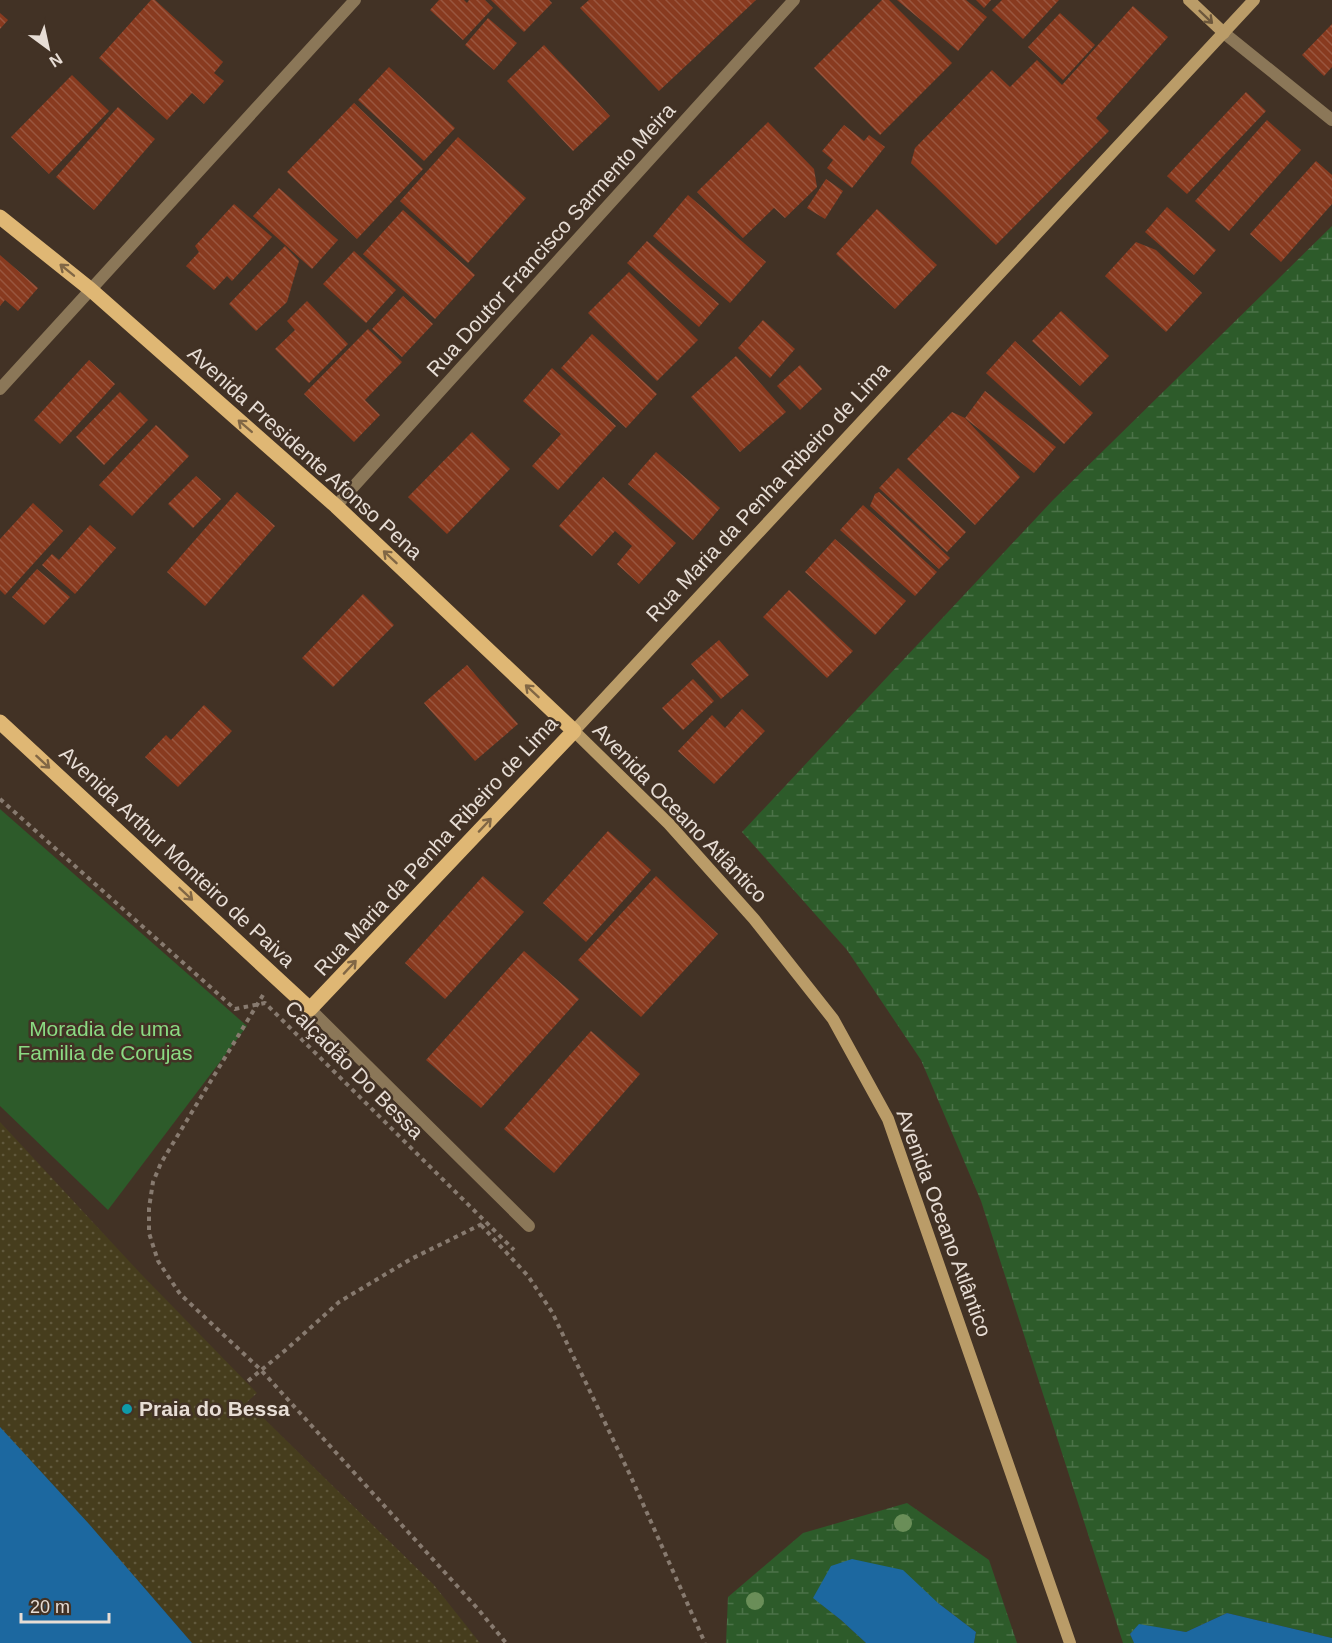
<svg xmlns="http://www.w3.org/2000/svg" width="1332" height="1643" viewBox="0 0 1332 1643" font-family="Arial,sans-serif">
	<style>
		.green { fill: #2d5b2a }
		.wetland { fill: url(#wetland-marsh) }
		.sand { fill: url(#sand-dots) }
		.water { fill: #1c68a0 }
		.building { fill: url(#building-back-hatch) }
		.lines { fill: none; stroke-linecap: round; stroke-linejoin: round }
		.path { stroke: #877a6f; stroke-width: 4; stroke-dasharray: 4.5 4.5; stroke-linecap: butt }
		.street { stroke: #8b7758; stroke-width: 12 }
		.secondary { stroke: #ba9c68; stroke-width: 12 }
		.primary { stroke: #dfb774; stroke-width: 15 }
		.tree { fill: #6a8e58 }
		.oneway { stroke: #6c573c }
		.oneway2 { stroke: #816745 }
		.culture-dot { fill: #0f9aa8; stroke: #423225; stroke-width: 2 }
		.labels { text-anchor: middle; stroke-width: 5; stroke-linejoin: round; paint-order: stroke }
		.street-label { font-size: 21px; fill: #e7ddd5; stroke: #423225 }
		.park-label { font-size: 21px; fill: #8ada82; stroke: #423225 }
		.poi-label { font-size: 21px; font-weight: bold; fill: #e7ddd5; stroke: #423225; text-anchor: start }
	</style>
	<defs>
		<pattern id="wetland-marsh" width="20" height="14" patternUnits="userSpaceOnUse" patternTransform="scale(1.5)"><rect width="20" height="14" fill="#2d5b2a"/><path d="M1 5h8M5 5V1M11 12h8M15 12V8" fill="none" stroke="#4b7248"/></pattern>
		<pattern id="sand-dots" width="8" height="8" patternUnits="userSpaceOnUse" patternTransform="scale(1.5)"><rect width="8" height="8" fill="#463d1d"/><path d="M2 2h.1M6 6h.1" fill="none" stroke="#61593d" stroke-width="1.8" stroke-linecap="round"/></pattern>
		<pattern id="building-back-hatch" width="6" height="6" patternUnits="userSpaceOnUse" patternTransform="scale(1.5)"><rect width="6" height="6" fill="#883a1f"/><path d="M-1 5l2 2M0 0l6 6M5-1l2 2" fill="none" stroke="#99563f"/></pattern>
	</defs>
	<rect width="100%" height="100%" fill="#423225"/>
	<polygon class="green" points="0,809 247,1026 108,1210 0,1106"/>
	<g class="wetland">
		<polygon points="1332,226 1332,1638 1227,1613 1186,1632 1139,1625 1130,1634 1134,1643 1123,1643 981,1201 921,1060 847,950 742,832 1053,500"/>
		<polygon points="907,1503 989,1560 1017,1643 974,1643 976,1632 938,1603 814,1598 841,1620 866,1643 726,1643 728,1597 803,1533"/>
	</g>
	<polygon class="sand" points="0,1122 140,1273 257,1393 247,1402 434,1585 480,1643 192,1643 96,1533 0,1434"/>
	<g class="water">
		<polygon points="0,1427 89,1524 192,1643 0,1643"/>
		<polygon points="852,1559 903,1570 938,1603 976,1632 974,1643 866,1643 841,1620 813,1598 831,1566"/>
		<polygon points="1227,1613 1332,1638 1332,1643 1134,1643 1130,1634 1139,1624 1186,1632"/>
	</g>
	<g class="building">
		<polygon points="151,0 155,0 223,62 214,73 224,81 204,104 192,93 167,120 99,58"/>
		<polygon points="439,0 464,0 467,3 469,0 485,0 493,8 463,40 430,10"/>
		<polygon points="491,0 549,0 552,3 524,32"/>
		<polygon points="589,0 756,0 659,91 580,8"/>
		<polygon points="882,0 889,0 952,63 880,135 814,68"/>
		<polygon points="897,0 966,0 987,17 958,51"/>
		<polygon points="976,0 991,0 984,8"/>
		<polygon points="1002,0 1059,0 1023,39 992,10"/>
		<polygon points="1133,6 1168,37 1096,118 1109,131 996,245 911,163 915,148 992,70 1010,87 1037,60 1062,85"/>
		<polygon points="0,13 8,20 0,29"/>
		<polygon points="1060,13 1095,45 1063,80 1028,47"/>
		<polygon points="488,18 517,43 494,70 465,45"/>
		<polygon points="1332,24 1332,67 1324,76 1302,55"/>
		<polygon points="544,45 610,116 573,151 507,81"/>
		<polygon points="389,67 455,128 424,161 358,100"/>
		<polygon points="72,75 109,111 49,174 11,137"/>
		<polygon points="1246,92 1266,111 1187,194 1167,176"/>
		<polygon points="354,103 423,169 357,239 287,172"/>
		<polygon points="118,107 155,139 94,210 56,177"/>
		<polygon points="1267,120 1301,150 1229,231 1195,201"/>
		<polygon points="768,122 814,169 817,187 785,218 774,208 743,238 697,192"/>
		<polygon points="844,125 864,141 869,135 885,147 852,188 827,168 833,160 822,151"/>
		<polygon points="458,137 526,198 468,263 400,201"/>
		<polygon points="1316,161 1332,175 1332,204 1281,262 1250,234"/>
		<polygon points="826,179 843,191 825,219 807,208"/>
		<polygon points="279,188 338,240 312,269 253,216"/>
		<polygon points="688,195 766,262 730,303 653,236"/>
		<polygon points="234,204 272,237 232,281 227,276 214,290 186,266 199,252 195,246"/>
		<polygon points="1167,207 1216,250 1194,275 1145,232"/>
		<polygon points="877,209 937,265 895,309 836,254"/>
		<polygon points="403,210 475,275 435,319 363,254"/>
		<polygon points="647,241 719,304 699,327 627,263"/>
		<polygon points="1136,242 1156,250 1202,293 1166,332 1105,276"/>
		<polygon points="285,246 299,261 287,302 256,331 229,304"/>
		<polygon points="354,251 396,290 366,323 323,284"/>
		<polygon points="0,255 38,288 18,311 5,300 0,306"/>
		<polygon points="629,272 698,340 657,381 588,313"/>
		<polygon points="403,296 433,324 402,357 372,329"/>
		<polygon points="307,301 348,344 309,383 275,349 295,330 287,321"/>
		<polygon points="1061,311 1109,356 1080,386 1032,341"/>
		<polygon points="763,320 795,349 770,378 738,348"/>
		<polygon points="368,329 402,362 365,400 380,415 354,442 304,394"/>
		<polygon points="592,334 657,394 626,428 561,368"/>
		<polygon points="1015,341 1093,413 1064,444 986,373"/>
		<polygon points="736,356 786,412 740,452 691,397"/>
		<polygon points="89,360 115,384 60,444 34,420"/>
		<polygon points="800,365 822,389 800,410 777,386"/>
		<polygon points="552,368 616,426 558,490 532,466 561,434 523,401"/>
		<polygon points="985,391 1056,447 1034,473 965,418"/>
		<polygon points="120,392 148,420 104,465 76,437"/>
		<polygon points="952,412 965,418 1020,477 975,525 907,459"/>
		<polygon points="156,425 189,456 132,516 99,485"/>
		<polygon points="472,432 510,469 447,534 408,497"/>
		<polygon points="656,452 720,508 693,540 628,484"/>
		<polygon points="898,468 966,532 947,552 879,488"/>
		<polygon points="196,476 221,499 193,528 168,504"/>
		<polygon points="603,477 676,543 639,584 617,564 632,546 615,531 592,556 559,526"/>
		<polygon points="237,492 275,526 205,606 167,572"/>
		<polygon points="879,492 950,558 939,569 870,506 875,494"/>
		<polygon points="33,503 63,531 5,595 0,590 0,539"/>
		<polygon points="863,505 937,572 915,596 840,530"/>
		<polygon points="90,525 116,548 75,594 42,565 52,554 59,560"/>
		<polygon points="835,539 906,601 875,635 805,572"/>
		<polygon points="37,569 70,597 44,625 12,597"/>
		<polygon points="789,590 853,651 827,678 763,617"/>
		<polygon points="363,594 394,625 333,687 302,658"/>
		<polygon points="719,640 749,675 721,699 691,664"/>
		<polygon points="467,665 518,724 475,761 424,703"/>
		<polygon points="693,679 714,701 683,730 662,708"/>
		<polygon points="204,705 232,731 178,787 145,757 166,735 171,740"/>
		<polygon points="742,709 765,731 714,784 678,751 712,715 725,728"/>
		<polygon points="608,831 651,870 586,942 543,903"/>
		<polygon points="483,876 524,912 445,999 405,963"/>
		<polygon points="656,876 718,934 641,1017 578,960"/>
		<polygon points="524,951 579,999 481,1108 426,1060"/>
		<polygon points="591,1031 640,1074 554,1173 504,1129"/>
	</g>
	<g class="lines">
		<g class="path">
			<polyline points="0,799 235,1009 265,1003 514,1250"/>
			<polyline points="263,995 161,1163 153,1182 149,1208 149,1233 158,1261 180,1294 261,1370 478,1609 506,1643"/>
			<polyline points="481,1225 528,1276 552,1312 631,1477 705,1643"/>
			<polyline points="248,1381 288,1348 339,1302 411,1259 482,1224"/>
		</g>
		<g class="street">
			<polyline points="1224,33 1332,120"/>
			<polyline points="0,389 355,0"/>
			<polyline points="336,506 794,0"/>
			<polyline points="310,1009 529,1226"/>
		</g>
		<g class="secondary">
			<polyline points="1189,0 1224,33"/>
			<polyline points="1070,1643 888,1119 833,1019 754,919 669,824 574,731 1254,0"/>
		</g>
		<polyline class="primary" points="0,217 90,289 336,506 574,731 310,1009 0,722"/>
	</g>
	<g class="tree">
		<circle cx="903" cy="1523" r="9"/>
		<circle cx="755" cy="1601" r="9"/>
	</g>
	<defs><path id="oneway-shaft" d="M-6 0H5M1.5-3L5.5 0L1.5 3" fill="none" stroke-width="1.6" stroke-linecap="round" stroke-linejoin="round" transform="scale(1.5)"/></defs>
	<use class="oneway" href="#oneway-shaft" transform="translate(1206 17) rotate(44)"/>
	<g class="oneway2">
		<use href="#oneway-shaft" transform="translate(67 270) rotate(-141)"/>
		<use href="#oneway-shaft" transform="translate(245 426) rotate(-139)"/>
		<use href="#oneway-shaft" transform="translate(390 557) rotate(-137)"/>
		<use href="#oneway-shaft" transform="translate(532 691) rotate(-137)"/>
		<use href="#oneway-shaft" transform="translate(43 762) rotate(43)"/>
		<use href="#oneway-shaft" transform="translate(485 825) rotate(-47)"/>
		<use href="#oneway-shaft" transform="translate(186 894) rotate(43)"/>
		<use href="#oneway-shaft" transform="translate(350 967) rotate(-47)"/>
	</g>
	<circle class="culture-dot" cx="127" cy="1409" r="6"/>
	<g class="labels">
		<g class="street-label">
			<text transform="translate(551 240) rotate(-48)" y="7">Rua Doutor Francisco Sarmento Meira</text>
			<text transform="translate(305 453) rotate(42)" y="7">Avenida Presidente Afonso Pena</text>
			<text transform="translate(768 492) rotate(-47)" y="7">Rua Maria da Penha Ribeiro de Lima</text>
			<text transform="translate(680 813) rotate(46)" y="7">Avenida Oceano Atlântico</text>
			<text transform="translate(436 846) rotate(-47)" y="7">Rua Maria da Penha Ribeiro de Lima</text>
			<text transform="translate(177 857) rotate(43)" y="7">Avenida Arthur Monteiro de Paiva</text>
			<text transform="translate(354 1070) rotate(45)" y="7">Calçadão Do Bessa</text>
			<text transform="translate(944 1223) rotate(70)" y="7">Avenida Oceano Atlântico</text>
		</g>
		<g class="park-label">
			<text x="105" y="1036">Moradia de uma<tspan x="105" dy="24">Familia de Corujas</tspan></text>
		</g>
		<g class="poi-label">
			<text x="139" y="1416">Praia do Bessa</text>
		</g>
	</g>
	<g transform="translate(48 48) rotate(147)" stroke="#423225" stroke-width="4.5" paint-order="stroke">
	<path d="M0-4.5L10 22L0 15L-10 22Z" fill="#e7ddd5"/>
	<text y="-9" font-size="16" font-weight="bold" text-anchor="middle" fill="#e7ddd5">N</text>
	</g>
	<path d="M21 1613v9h88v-9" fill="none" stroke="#e7ddd5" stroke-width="3"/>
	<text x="30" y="1613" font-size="18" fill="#e7ddd5" stroke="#423225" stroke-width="4.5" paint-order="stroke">20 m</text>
</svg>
